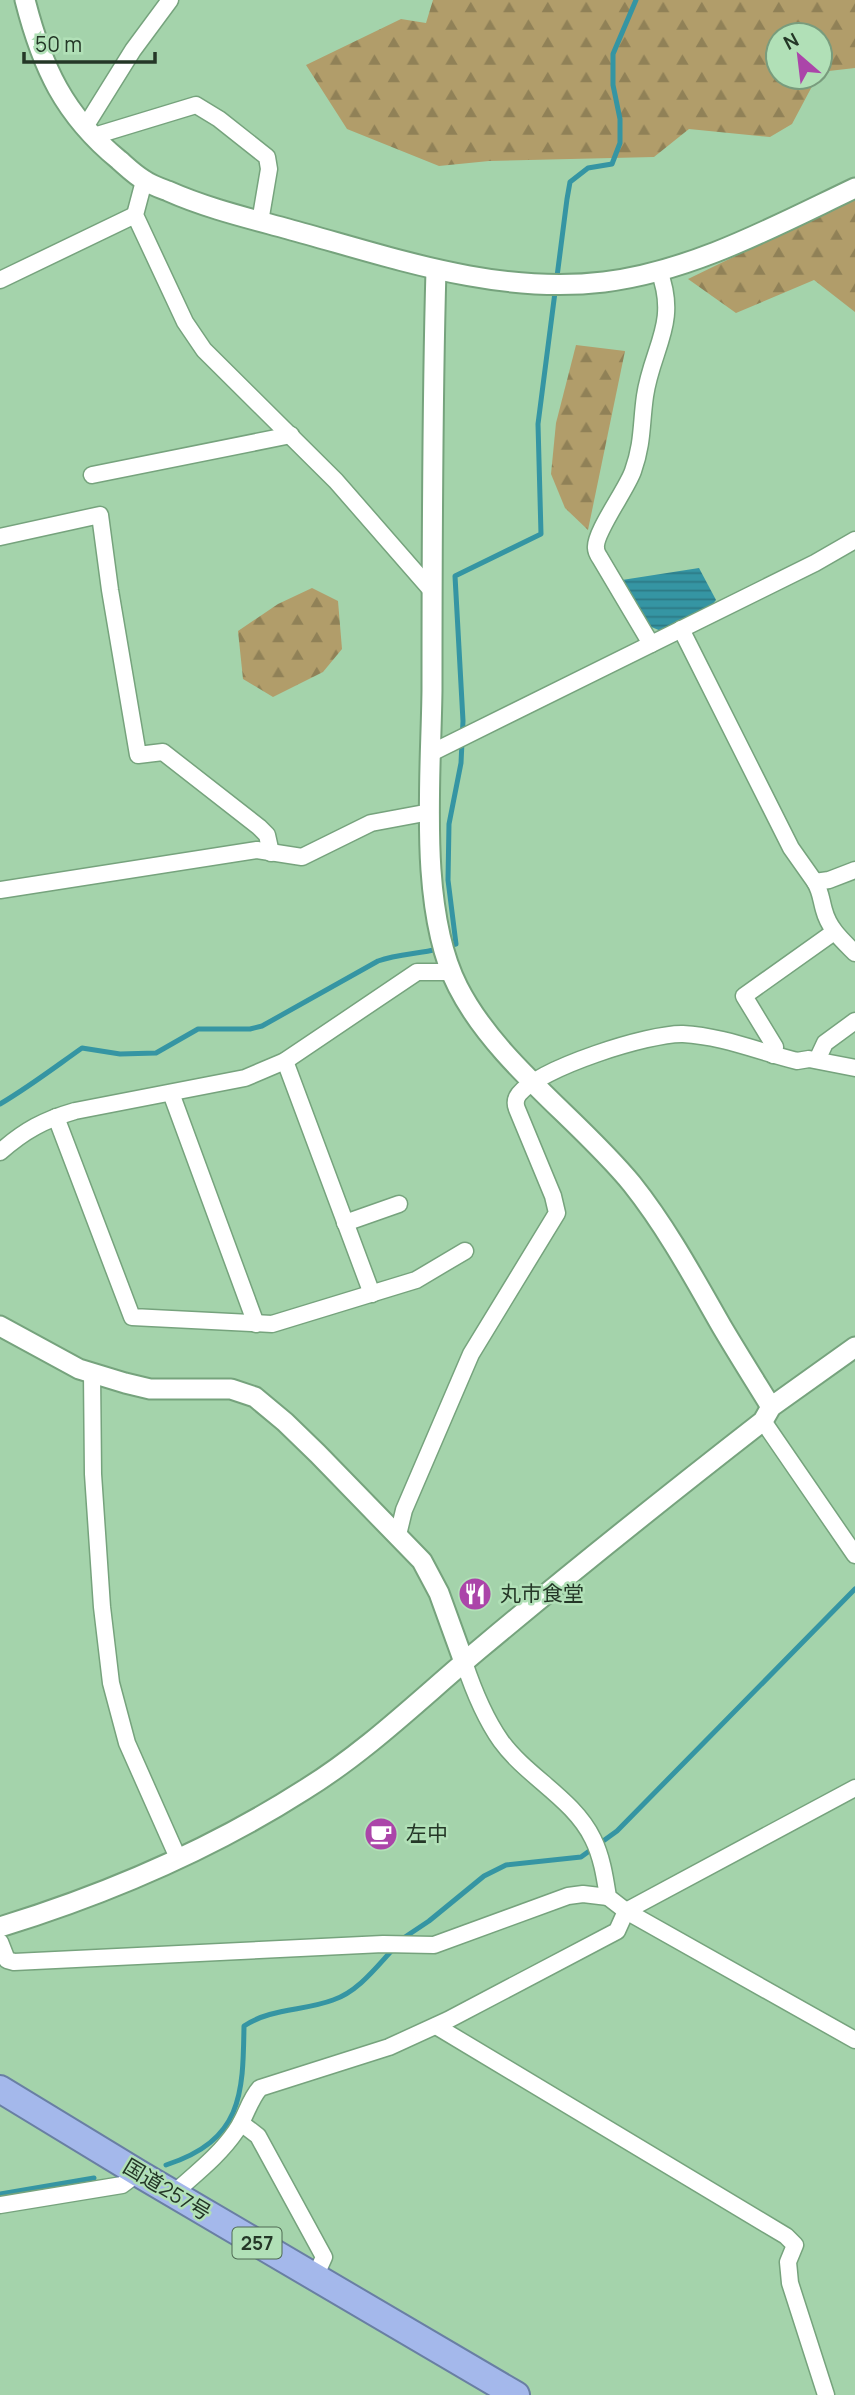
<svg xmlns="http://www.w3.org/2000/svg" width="855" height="2395" viewBox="0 0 855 2395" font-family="Manrope,'Noto Sans JP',sans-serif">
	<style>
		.forest { fill: url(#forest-firs) }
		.water { fill: url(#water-rules) }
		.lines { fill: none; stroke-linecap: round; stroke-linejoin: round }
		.stream { stroke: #3595a3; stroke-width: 5 }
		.minor-casing { stroke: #76a37d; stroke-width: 19 }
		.tertiary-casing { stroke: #76a37d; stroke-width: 23 }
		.trunk-casing { stroke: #697fa3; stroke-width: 30 }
		.minor { stroke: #fff; stroke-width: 16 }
		.tertiary { stroke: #fff; stroke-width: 19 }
		.trunk { stroke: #a4b8eb; stroke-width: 26 }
		.labels { text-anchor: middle; stroke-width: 5; stroke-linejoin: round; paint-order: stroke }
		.shield { fill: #b1e0b7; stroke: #4e6a52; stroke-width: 2 }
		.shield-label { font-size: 19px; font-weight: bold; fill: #243727 }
		.poi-label { font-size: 21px; fill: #243727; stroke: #b1e0b7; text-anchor: start }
		.street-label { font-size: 21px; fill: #243727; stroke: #b1e0b7 }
	</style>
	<defs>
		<pattern id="forest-firs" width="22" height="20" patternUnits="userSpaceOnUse" patternTransform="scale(1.75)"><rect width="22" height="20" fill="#b19d6a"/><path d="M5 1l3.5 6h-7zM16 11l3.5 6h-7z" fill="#908157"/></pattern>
		<pattern id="water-rules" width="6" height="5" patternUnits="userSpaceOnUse" patternTransform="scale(1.75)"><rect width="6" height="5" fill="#3595a3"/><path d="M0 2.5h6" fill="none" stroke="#2d7a85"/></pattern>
	</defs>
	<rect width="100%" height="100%" fill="#a4d3ab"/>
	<g class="forest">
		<polygon points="433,0 855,0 855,68 820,72 820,35 778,35 778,77 817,77 792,124 770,137 689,129 654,157 489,161 439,166 347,129 306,65 401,19 426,23"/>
		<polygon points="855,198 855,312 814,280 736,313 688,279"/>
		<polygon points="576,345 625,351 588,530 565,508 551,474 556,423"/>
		<polygon points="312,588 338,601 342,649 323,672 273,697 243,679 238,631 278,604"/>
	</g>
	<polygon class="water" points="699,568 716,600 712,605 661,631 649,626 622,580"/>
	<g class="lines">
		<g class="stream">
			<polyline points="448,946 456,944 448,880 449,824 461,763 463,721 455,576 541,534 538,424 567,199 570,182 588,168 612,164 620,143 620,119 613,85 613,54 636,0"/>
			<path d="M 0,1104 C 29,1087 55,1067 82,1048 L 120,1054 L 156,1053 L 198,1029 L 250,1029 L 262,1026 L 378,961 C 398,954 418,954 438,949"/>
			<polyline points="402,1939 429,1921 484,1876 506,1865 581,1857 617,1831 855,1589"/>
			<path d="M 166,2165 C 242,2140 243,2096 244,2026 C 271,2008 304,2011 333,2000 C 359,1991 377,1966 395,1947"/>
			<polyline points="0,2194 94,2178"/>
		</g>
		<defs>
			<g id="minor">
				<polyline points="85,127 133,50 170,0"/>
				<polyline points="94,136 196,105 219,119 267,157 269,169 260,222"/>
				<polyline points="144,181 135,215 185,322 204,350 336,481 432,591"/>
				<polyline points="0,280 135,215"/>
				<polyline points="92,475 291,435"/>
				<polyline points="0,537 100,515 110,590 138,755 163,752 259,827 267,835 271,853"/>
				<polyline points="681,629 791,848 815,882 829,880 855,870"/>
				<path d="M 651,644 L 600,558 C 598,555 596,552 596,548 C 594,533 627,489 633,471 C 643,443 641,424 645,396 C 652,348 679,323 659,271"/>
				<polyline points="431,753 815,563 855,540"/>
				<path d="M 815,882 C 821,892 821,900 824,910 C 829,929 842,940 855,953"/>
				<polyline points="0,890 257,850 302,857 371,823 430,812"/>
				<polyline points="773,1055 775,1047 744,996 834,932"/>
				<polyline points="817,1060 825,1043 855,1021"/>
				<polyline points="285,1061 372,1294"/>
				<polyline points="171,1093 256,1324"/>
				<polyline points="56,1117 132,1317 272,1324 416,1280 465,1251"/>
				<path d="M 0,1152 C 25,1130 44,1120 75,1111 L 245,1078 L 285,1061 L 417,972 L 450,972"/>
				<polyline points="345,1223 399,1204"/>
				<polyline points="92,1373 93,1474 102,1607 111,1683 127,1743 178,1858"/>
				<polyline points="763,1421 855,1555"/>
				<path d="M 398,1535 L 404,1510 L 471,1354 L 557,1213 L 553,1196 L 517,1109 C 515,1104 515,1099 519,1094 C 540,1068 649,1033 683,1034 C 722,1036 760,1052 797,1061 L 809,1059 L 855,1068"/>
				<path d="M 464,1662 C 473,1689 484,1717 501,1741 C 527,1777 574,1799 593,1839 C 602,1857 605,1878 608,1897 L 626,1911 L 855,2040"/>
				<polyline points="0,1942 7,1960 14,1962 383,1944 434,1945 568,1896 583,1894 608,1897"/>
				<polyline points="436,2026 786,2236 795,2245 788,2262 790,2283 826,2395"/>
				<polyline points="241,2123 258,2136 324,2257 315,2277"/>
				<path d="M 173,2194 C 195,2174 219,2156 236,2131 C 246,2117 249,2100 260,2088 L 389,2047 L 448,2020 L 617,1931 L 626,1911 L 855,1788"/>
				<polyline points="0,2205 122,2185 138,2173"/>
			</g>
			<g id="tertiary">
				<path d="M 25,0 C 42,67 64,115 119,160 C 127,167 135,175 144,180 C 151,185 160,188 168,191 C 206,208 248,218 288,229 C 391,257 496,295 604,282 C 693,271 775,226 855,188"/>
				<path d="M 436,270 C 432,410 432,550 432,690 C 431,778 418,909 458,987 C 496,1062 579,1119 632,1184 C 667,1228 694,1278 722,1327 C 738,1354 755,1381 771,1407"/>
				<polyline points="0,1326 79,1369 125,1383 150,1389 231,1389 255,1397 285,1422 318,1454 422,1561 439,1593 464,1662"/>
				<path d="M 0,1927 C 107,1894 210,1850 304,1790 C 369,1750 423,1696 482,1647 C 574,1570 668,1495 763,1421 L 771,1407 L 855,1347"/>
			</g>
			<polyline id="trunk" points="0,2089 138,2173 516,2395"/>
		</defs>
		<use href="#minor" class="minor-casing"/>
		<use href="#tertiary" class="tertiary-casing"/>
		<use href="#trunk" class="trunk-casing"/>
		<use href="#minor" class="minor"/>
		<use href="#tertiary" class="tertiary"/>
		<use href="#trunk" class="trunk"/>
	</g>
	<defs>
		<symbol id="restaurant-disc" viewBox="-11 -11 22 22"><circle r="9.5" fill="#ab45a9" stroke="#b1e0b7"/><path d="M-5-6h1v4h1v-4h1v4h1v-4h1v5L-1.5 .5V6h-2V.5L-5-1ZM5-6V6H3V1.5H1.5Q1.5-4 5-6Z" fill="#fff"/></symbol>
		<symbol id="cafe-disc" viewBox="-11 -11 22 22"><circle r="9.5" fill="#ab45a9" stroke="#b1e0b7"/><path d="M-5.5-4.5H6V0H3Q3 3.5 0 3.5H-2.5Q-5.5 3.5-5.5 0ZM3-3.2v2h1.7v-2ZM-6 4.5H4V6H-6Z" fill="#fff"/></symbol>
	</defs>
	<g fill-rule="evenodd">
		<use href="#restaurant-disc" x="456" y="1575" width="38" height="38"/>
		<use href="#cafe-disc" x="362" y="1815" width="38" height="38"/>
	</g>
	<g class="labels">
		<rect class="shield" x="232.5" y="2227.5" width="49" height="31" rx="5"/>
		<g class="shield-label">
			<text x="257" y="2250">257</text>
		</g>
		<g class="poi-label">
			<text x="500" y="1601">丸市食堂</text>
			<text x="406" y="1841">左中</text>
		</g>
		<g class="street-label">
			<text transform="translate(167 2190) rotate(31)" y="7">国道257号</text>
		</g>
	</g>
	<g transform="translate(799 56) rotate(332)"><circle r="33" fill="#b1e0b7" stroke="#799c7d" stroke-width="2"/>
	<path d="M0-5L12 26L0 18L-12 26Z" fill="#ab45a9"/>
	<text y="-10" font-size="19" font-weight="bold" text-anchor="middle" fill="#243727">N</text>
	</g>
	<path d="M24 52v10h131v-10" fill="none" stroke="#243727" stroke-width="3.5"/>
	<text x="35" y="52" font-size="21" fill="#243727" stroke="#b1e0b7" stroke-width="5" paint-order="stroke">50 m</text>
</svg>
